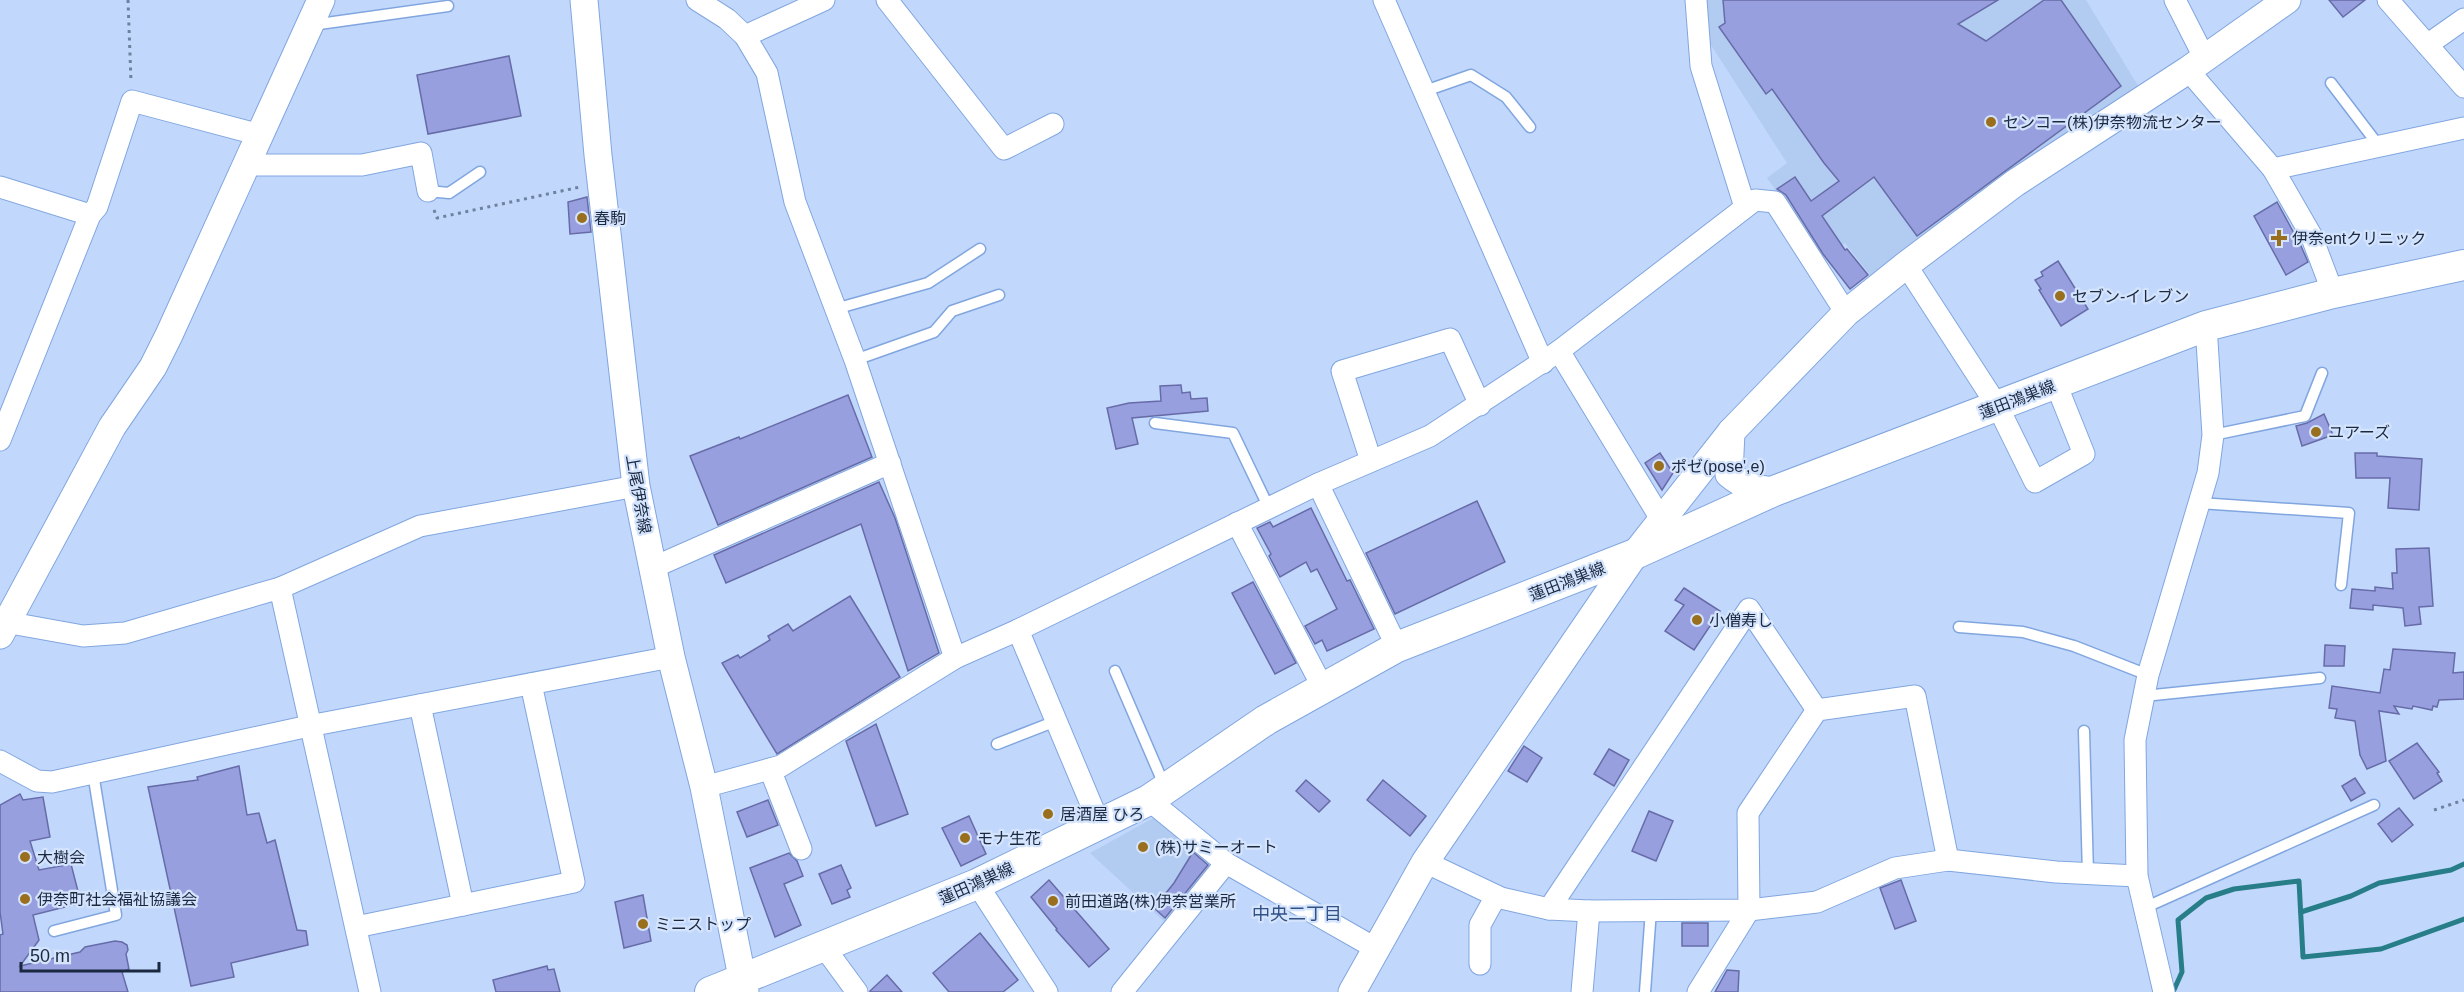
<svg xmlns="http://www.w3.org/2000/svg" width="2464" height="992" viewBox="0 0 2464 992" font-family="Helvetica,'Noto Sans JP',sans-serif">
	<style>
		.built { fill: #b1cbf1 }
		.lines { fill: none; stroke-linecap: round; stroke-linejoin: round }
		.stream { stroke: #277e88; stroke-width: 5 }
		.building { fill: #989fdf; stroke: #676ca8; stroke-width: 1.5 }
		.service-casing { stroke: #81a6df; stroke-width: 13 }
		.minor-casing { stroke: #81a6df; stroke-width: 23 }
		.tertiary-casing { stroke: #81a6df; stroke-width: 29 }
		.secondary-casing { stroke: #81a6df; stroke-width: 32 }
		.path { stroke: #6e819e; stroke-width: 3; stroke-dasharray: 3 4.5; stroke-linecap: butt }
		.service { stroke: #fff; stroke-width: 10 }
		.minor { stroke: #fff; stroke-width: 21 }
		.tertiary { stroke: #fff; stroke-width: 27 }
		.secondary { stroke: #fff; stroke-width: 30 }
		.poi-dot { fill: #996e1c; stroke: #d5e4fd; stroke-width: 2 }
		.labels { text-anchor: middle; stroke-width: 4.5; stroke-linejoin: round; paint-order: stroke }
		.poi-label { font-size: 16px; fill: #1a2940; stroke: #d5e4fd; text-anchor: start }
		.street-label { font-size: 16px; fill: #1a2940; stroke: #d5e4fd }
		.neighbourhood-label { font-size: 18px; fill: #325286; stroke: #d5e4fd }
	</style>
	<rect width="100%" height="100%" fill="#c1d8fc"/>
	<g class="built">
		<polygon points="1701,0 2086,0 2140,89 1870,275 1845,243 1824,258 1767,178 1787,163 1702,31"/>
		<polygon points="1157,816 1213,859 1214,867 1167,924 1090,853"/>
	</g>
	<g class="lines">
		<g class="stream">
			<polyline points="2301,912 2351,896 2379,883 2451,870 2464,864"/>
			<polyline points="2173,992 2182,972 2178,920 2206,898 2234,889 2299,881 2303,957 2381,949 2464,919"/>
		</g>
	</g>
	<g class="building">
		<polygon points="1723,0 1998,0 1958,24 1986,41 2044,0 2061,0 2121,86 1917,236 1874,177 1822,216 1845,250 1847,249 1868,275 1850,289 1823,254 1786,195 1777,189 1795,177 1811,201 1839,181 1824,163 1772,89 1766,94 1719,27 1725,23"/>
		<polygon points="2329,0 2365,0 2343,17"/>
		<polygon points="509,56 521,116 428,134 417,75"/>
		<polygon points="587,197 591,232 570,234 568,202"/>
		<polygon points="2277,202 2301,246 2308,262 2286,275 2254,216"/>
		<polygon points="2058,261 2088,309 2061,326 2039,290 2041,289 2035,280 2043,276 2041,272"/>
		<polygon points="1181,385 1182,393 1190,392 1191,399 1207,398 1208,411 1132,418 1138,444 1116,449 1107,408 1129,403 1161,401 1160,386"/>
		<polygon points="848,395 872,457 718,525 690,456 739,437 740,439"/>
		<polygon points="2324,414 2333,435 2302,446 2296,426 2307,423"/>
		<polygon points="1660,453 1673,473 1662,490 1645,463"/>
		<polygon points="2355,453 2377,453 2377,456 2422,459 2419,510 2388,508 2390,478 2356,478"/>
		<polygon points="879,482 895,518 939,653 908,671 861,524 726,583 714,555"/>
		<polygon points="1477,501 1505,562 1395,614 1366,553"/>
		<polygon points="1311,508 1347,581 1350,580 1374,629 1327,651 1322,640 1315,644 1305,626 1337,609 1317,569 1311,572 1306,562 1280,577 1269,556 1271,554 1257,528 1270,522 1273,527"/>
		<polygon points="2429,548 2433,606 2419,607 2421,624 2405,626 2403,608 2373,605 2373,610 2350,608 2352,589 2375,591 2375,587 2393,589 2392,573 2397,573 2396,549"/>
		<polygon points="1253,582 1296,663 1275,674 1232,593"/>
		<polygon points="1684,588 1720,611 1694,650 1665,631 1684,605 1675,600"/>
		<polygon points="850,596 900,677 777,754 722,663 738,655 740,658 770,640 768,636 788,624 793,631"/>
		<polygon points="2325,645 2345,646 2344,666 2324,666"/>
		<polygon points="2393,649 2455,653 2453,673 2464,672 2464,699 2439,700 2437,707 2433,706 2432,710 2413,706 2412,709 2394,706 2399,714 2379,711 2386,761 2367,769 2360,755 2355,721 2335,718 2337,709 2329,708 2332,686 2380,693 2384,669 2390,670"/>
		<polygon points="876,724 908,814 876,826 846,741"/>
		<polygon points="2417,743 2439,772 2437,773 2442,781 2414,799 2389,761"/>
		<polygon points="1524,746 1542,758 1527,782 1508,771"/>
		<polygon points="1609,749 1629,760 1614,786 1594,774"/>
		<polygon points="239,766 247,815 259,813 267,843 275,840 297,930 306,931 308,945 231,963 234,977 191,986 148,787 198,780 197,777"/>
		<polygon points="2355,778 2365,793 2351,801 2342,786"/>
		<polygon points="1306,780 1330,801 1319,812 1296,791"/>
		<polygon points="1383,780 1426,816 1410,836 1367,800"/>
		<polygon points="20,794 23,800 43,797 50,837 30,841 39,870 71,864 81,903 33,915 39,940 20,966 80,952 85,947 115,941 122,942 127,945 128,950 126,954 129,969 122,972 128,992 0,992 0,935 3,934 0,912 0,805"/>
		<polygon points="768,800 778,825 747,837 737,812"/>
		<polygon points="2399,808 2413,825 2392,842 2378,824"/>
		<polygon points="1649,811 1673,821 1656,861 1632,851"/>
		<polygon points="969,816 986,854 961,866 942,828"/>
		<polygon points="1193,852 1208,865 1165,918 1154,908 1174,883"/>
		<polygon points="789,853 797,861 803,876 784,884 801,925 775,937 750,868"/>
		<polygon points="841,865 851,888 847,890 850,897 832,904 819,874"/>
		<polygon points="1049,880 1109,949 1089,967 1056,930 1057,929 1031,897"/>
		<polygon points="1901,880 1916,921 1895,929 1880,888"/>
		<polygon points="643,895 651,941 624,948 615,902"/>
		<rect x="1682" y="923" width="26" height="23"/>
		<polygon points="980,933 1018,980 1003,992 949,992 933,973"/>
		<polygon points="547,966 548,970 554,969 560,992 496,992 493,980"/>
		<polygon points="1727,970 1739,971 1738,992 1715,992"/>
		<polygon points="887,975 902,992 870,992 870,991"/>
	</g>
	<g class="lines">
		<defs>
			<g id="service">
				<polyline points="312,25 448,6"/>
				<polyline points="2331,83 2379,146"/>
				<polyline points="1425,91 1471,75 1506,97 1530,127"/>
				<polyline points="428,191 449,193 480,172"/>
				<polyline points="835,309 928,283 980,249"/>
				<polyline points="855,360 934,332 952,311 999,295"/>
				<polyline points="1155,423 1233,433 1269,508"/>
				<polyline points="2213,435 2305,416 2322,373"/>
				<polyline points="2199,503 2349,513 2341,585"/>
				<polyline points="1959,627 2023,632 2074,646 2148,675"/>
				<polyline points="1115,671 1165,787"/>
				<polyline points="2144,696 2320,678"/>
				<polyline points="2084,731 2088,874"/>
				<polyline points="997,744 1056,721"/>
				<polyline points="2144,908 2374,805"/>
				<polyline points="54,931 116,915 93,773"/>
				<polyline points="1645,992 1651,910"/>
			</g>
			<g id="minor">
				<polyline points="697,0 727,19 745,36 767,73 795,202 855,360 955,658"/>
				<polyline points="887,0 1004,149 1053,124"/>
				<polyline points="1384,0 1543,363"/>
				<polyline points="1696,0 1701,66 1745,207"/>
				<polyline points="2175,0 2204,57"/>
				<polyline points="2388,0 2464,87"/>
				<polyline points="745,36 824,0"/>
				<polyline points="2427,45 2464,19"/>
				<polyline points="2188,70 2273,169 2311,235 2333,293"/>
				<polyline points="246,165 362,165 421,153 428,191"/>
				<polyline points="2273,169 2464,128"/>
				<polyline points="0,187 90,215 97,207 132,101 260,135"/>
				<polyline points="1906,265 1998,407 2035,482 2084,454 2056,384"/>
				<polyline points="1559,351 1661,519"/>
				<polyline points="0,440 90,215"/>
				<polyline points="1371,461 1342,371 1450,339 1480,405"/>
				<polyline points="1318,484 1397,647"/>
				<polyline points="1237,523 1323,688"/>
				<polyline points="652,568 890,463"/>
				<polyline points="280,588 370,992"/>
				<polyline points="0,621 83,636 125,633 280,588 420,526 636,486"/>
				<polyline points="1018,630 1099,823"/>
				<polyline points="420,705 463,905"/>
				<polyline points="0,761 37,781 52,782 309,726 671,657"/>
				<polyline points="770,769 801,849"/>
				<polyline points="704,787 781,766 955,658 1018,630 1318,484 1430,436 1559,351 1755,200 1775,202 1846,313"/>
				<polyline points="1149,800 1226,863 1375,948"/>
				<polyline points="1425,862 1501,898 1549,909 1589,911 1749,910 1817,902 1895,868 1948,860 2056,872 2137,876"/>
				<polyline points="977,884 1047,992"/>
				<polyline points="1549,909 1749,609 1817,710"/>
				<polyline points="356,927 574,882 531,684"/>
				<polyline points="824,947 857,992"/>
				<polyline points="1480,964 1480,925 1496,896"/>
				<polyline points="1122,992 1226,863"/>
				<polyline points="1582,992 1589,911"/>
				<polyline points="1698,992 1749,910 1748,813 1817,710 1915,696 1948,860"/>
				<polyline points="2164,992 2137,876 2135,740 2148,675 2208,473 2213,435 2206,326"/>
			</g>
			<g id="tertiary">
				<polyline points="584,0 598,155 636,486 671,657 704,787 745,992"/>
				<path d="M 1731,432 L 1729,474 C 1743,486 1755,489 1774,491"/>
				<polyline points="0,635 112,427 153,367 169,335 321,0"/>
				<polyline points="1352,992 1425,862 1635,554 1731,432 1846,313 1906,265 2015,183 2188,70 2287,0"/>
			</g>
			<polyline id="secondary" points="710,992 977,884 1149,800 1266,720 1397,647 1635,554 1774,491 2206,326 2333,293 2464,265"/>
		</defs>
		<use href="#service" class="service-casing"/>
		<use href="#minor" class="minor-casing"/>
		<use href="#tertiary" class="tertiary-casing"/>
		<use href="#secondary" class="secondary-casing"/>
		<g class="path">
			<polyline points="128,0 131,82"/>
			<polyline points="434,210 437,218 580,187"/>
			<polyline points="2434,810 2464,800"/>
		</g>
		<use href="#service" class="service"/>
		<use href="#minor" class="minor"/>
		<use href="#tertiary" class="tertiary"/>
		<use href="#secondary" class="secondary"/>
	</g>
	<g class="poi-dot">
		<circle cx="1991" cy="122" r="6"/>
		<circle cx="582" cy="218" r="6"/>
		<path d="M2276 229h6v6h6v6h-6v6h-6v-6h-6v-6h6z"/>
		<circle cx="2060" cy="296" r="6"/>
		<circle cx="2316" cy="432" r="6"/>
		<circle cx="1659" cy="466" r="6"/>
		<circle cx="1697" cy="620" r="6"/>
		<circle cx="1048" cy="814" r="6"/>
		<circle cx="965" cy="838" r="6"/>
		<circle cx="1143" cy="847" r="6"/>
		<circle cx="25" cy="857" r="6"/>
		<circle cx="25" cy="899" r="6"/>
		<circle cx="1053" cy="901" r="6"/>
		<circle cx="643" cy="924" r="6"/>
	</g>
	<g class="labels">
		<g class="poi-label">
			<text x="2003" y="128">センコー(株)伊奈物流センター</text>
			<text x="594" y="224">春駒</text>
			<text x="2292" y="244">伊奈entクリニック</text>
			<text x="2072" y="302">セブン-イレブン</text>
			<text x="2328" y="438">ユアーズ</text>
			<text x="1671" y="472">ポゼ(pose',e)</text>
			<text x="1709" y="626">小僧寿し</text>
			<text x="1060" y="820">居酒屋 ひろ</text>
			<text x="977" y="844">モナ生花</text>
			<text x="1155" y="853">(株)サミーオート</text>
			<text x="37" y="863">大樹会</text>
			<text x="37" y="905">伊奈町社会福祉協議会</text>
			<text x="1065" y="907">前田道路(株)伊奈営業所</text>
			<text x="655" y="930">ミニストップ</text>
		</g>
		<g class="street-label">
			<text transform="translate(2017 399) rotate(-21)" y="6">蓮田鴻巣線</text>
			<text transform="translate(639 494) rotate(80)" y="6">上尾伊奈線</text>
			<text transform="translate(1567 581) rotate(-21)" y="6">蓮田鴻巣線</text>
			<text transform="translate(976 883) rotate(-24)" y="6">蓮田鴻巣線</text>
		</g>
		<g class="neighbourhood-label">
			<text x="1297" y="920">中央二丁目</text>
		</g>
	</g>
	<path d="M21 962v9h138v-9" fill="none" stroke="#1a2940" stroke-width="3"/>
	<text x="30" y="962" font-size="18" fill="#1a2940" stroke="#d5e4fd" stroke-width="4.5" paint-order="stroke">50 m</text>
</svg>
